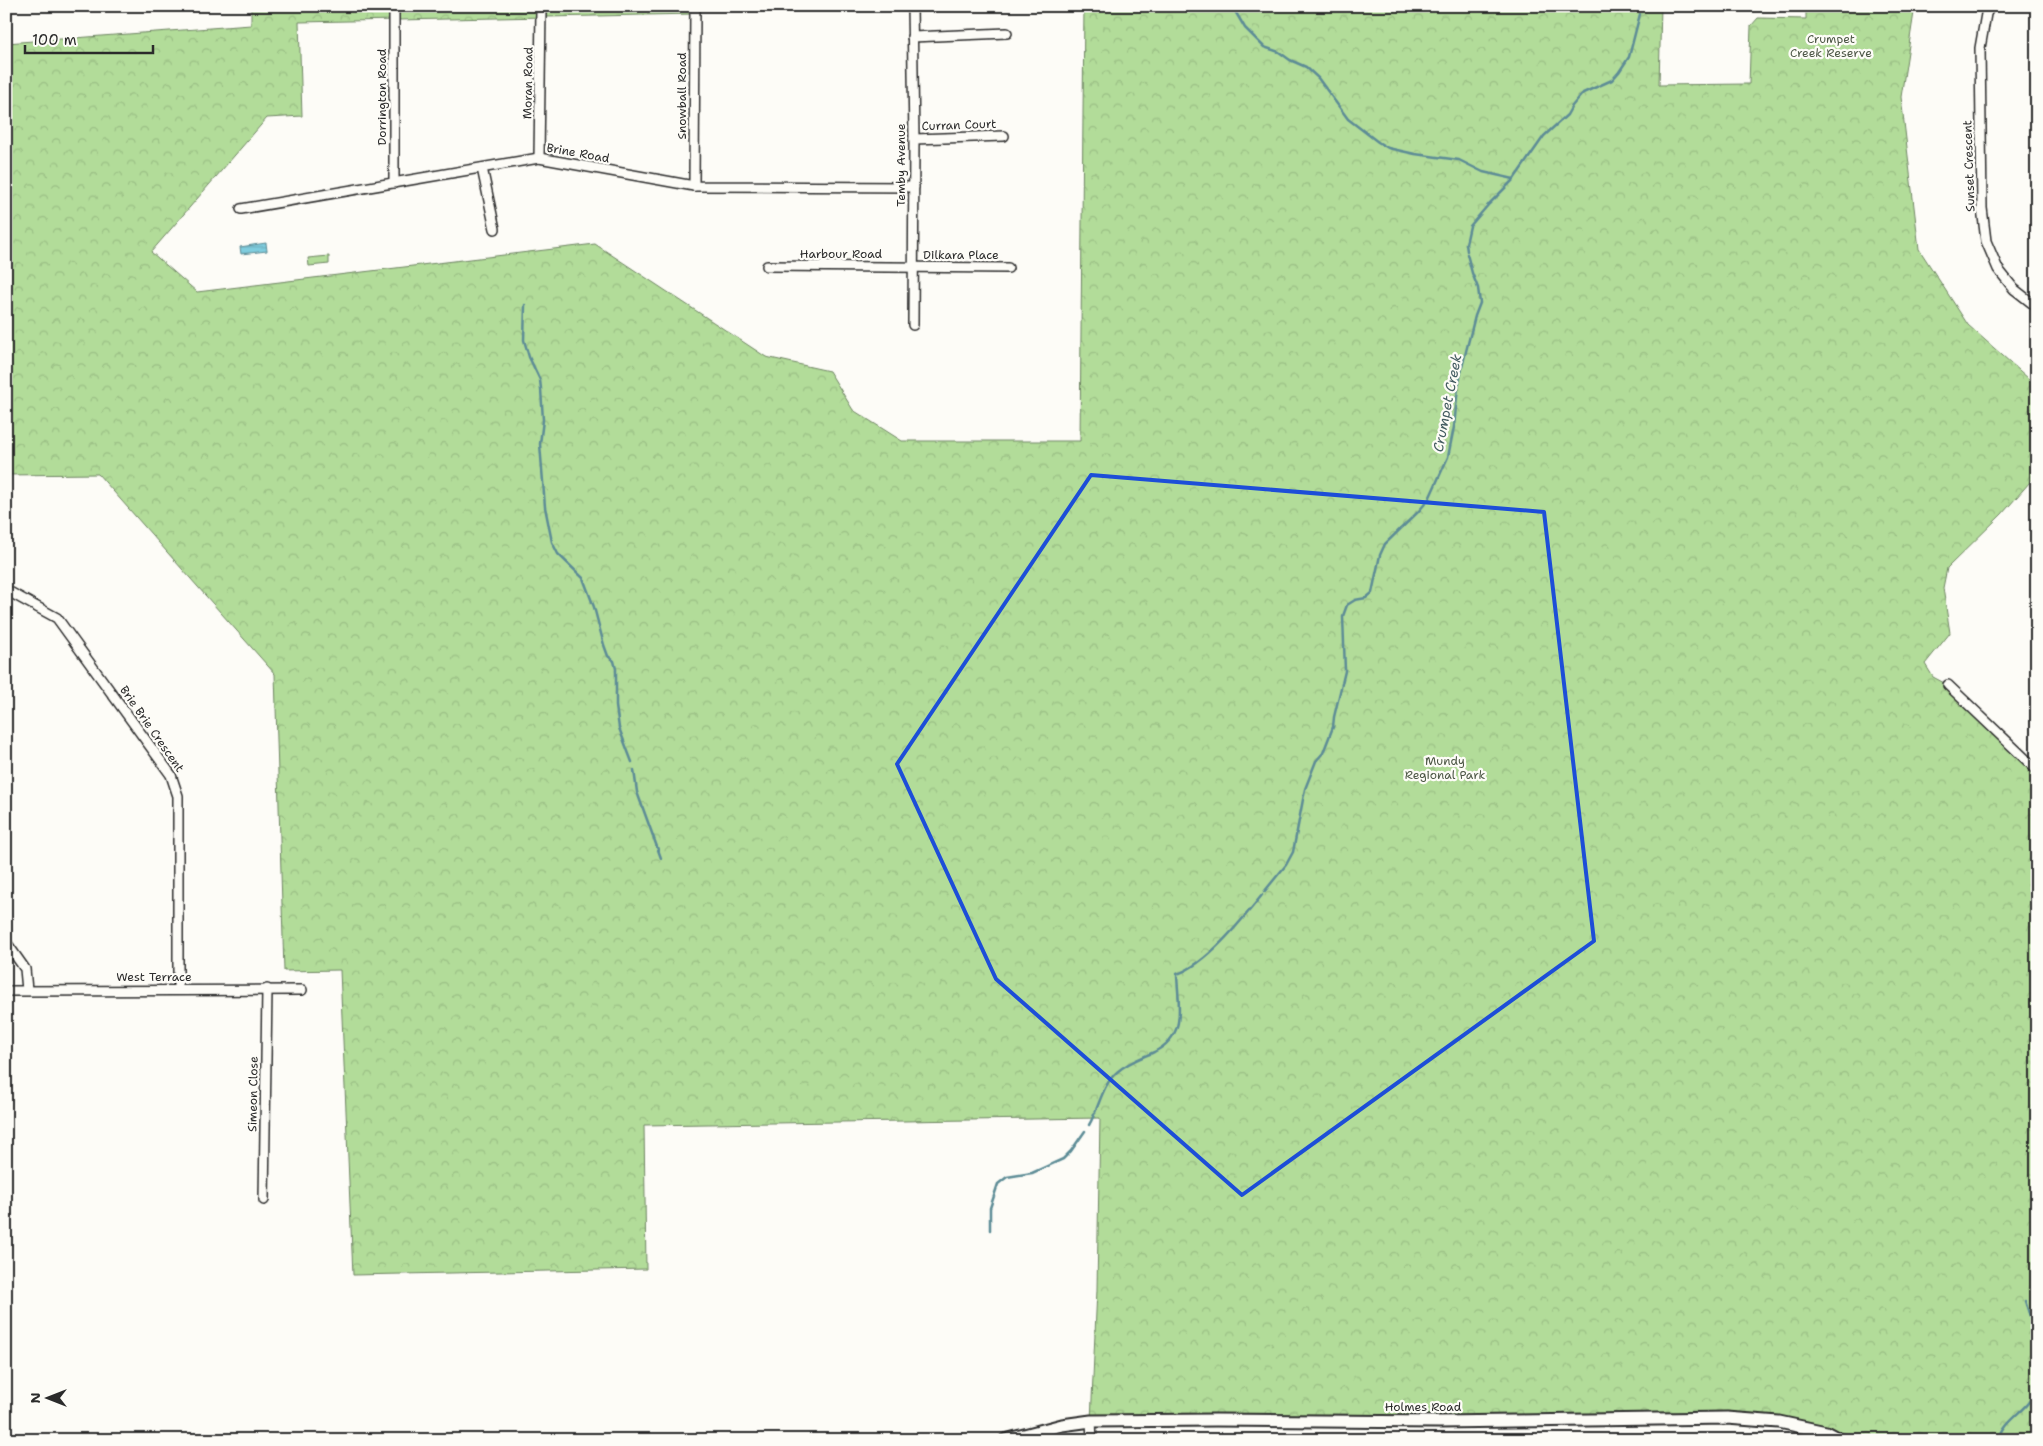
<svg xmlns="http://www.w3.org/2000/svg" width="2043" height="1446" viewBox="0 0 2043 1446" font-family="'Shantell Sans',sans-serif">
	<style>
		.park { fill: url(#park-crowns); stroke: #6e8462 }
		.pitch { fill: #b2dc99; stroke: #6e8462 }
		.water { fill: url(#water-rules); stroke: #5d8c96 }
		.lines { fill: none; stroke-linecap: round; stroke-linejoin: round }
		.stream { stroke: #5d8c96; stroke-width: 2.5 }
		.minor-casing { stroke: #2b2b2b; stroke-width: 12 }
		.tertiary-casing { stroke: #2b2b2b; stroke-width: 15 }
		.minor { stroke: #fdfcf7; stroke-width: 9 }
		.tertiary { stroke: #fdfcf7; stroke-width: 11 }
		.marked { fill: none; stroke: #1d4ed8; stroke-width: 4; stroke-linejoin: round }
		.labels { text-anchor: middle; stroke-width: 4.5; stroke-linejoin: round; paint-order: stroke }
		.park-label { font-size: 12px; fill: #4d5746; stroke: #fdfcf7 }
		.street-label { font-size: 12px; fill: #2b2b2b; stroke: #fdfcf7 }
		.water-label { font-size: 14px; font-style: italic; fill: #445c61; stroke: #fdfcf7 }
	</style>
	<defs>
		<pattern id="park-crowns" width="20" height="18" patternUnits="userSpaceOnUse" patternTransform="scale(1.25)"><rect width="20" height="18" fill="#b2dc99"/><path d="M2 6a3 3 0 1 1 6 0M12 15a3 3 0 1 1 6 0" fill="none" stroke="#99bd84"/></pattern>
		<pattern id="water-rules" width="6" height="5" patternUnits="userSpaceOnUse" patternTransform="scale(1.25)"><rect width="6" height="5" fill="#7fcdde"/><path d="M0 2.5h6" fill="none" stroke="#6eb0bf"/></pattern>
	</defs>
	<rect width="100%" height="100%" fill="#fdfcf7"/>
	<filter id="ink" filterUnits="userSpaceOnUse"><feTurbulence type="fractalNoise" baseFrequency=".02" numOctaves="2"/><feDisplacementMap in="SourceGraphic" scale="10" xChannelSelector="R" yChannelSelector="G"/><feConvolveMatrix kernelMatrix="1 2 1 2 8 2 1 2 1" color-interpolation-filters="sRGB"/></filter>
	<g filter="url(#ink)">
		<polygon class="park" points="251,6 695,6 695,14 299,22 302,116 267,118 151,252 197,292 595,244 766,357 829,371 853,410 902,441 1080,441 1084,6 1661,6 1659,85 1749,84 1751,26 1758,18 1806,19 1806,10 1870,10 1870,6 1915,6 1901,97 1919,249 1968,325 2037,386 2037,474 2002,514 1947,568 1943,588 1950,633 1925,664 1933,677 1948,685 2037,770 2037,1440 1841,1440 1779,1422 1091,1421 1097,1290 1100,1118 644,1125 646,1269 353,1275 340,970 284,971 275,674 98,474 6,475 6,43 251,25"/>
		<polygon class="pitch" points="329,256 329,264 309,266 308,258"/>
		<polygon class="water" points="266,243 267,251 241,254 240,247"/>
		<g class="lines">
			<g class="stream">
				<polyline points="1232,6 1245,28 1264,47 1279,52 1290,60 1306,67 1318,78 1348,119 1378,142 1388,148 1415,154 1459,160 1483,172 1514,179"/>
				<polyline points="1641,10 1642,6"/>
				<polyline points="1467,251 1466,244 1470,226 1489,204 1514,179 1544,136 1567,115 1572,106 1583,93 1612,80 1619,72 1629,57 1640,14"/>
				<polyline points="525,305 524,340 529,357 540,380 541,389 543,420 540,444 545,507 552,542 558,554 583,578 594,607 604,645 608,656 614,661 616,669 616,706 619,728 632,762"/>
				<polyline points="634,770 637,792 661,858"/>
				<polyline points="1264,892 1286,865 1293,852 1305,789 1316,761 1323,753 1333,727 1334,717 1345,671 1343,616 1347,605 1355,600 1366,598 1372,593 1380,555 1385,544 1418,512 1429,499 1448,457 1454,427 1458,387 1462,367 1475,316 1480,303 1478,288 1472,273 1467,254"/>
				<path d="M 1089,1125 C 1099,1108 1102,1085 1117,1072 C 1128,1062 1141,1058 1154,1052 C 1188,1035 1178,1006 1177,974 C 1207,964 1242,920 1262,895"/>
				<polyline points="990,1230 990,1208 998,1184 1007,1177 1032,1173 1063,1159 1071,1151 1085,1131"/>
				<polyline points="2025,1301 2033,1325 2034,1345 2037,1356"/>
				<path d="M 1999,1440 C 2003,1421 2022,1413 2032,1398 C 2035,1394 2035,1387 2037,1383"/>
			</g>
			<defs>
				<g id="minor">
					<polyline points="912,6 914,139 913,325"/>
					<polyline points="1990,6 1986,14 1980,48 1982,208 1986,241 1998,269 2014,289 2037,307"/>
					<polyline points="394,12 394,183"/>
					<polyline points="912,37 1007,33"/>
					<polyline points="914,139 1004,136"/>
					<polyline points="539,158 541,9"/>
					<polyline points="482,168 495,229"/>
					<polyline points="694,186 695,6"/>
					<polyline points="241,209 539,158 694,186 914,187"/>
					<polyline points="767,266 1008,268"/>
					<polyline points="6,590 57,618 171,775 178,796 178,989"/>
					<polyline points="1948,685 2037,770"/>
					<polyline points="6,942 25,969 27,990"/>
					<polyline points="6,991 302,990"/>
					<polyline points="264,1200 267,989"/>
					<polyline points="1091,1421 1092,1440"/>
				</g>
				<polyline id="tertiary" points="1005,1440 1062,1425 1091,1421 1216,1420 1439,1422 1727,1418 1779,1422 1826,1432 1841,1440"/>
			</defs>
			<use href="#minor" class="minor-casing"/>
			<use href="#tertiary" class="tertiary-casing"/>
			<use href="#minor" class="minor"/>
			<use href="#tertiary" class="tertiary"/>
		</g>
	</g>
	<path class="marked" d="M 1091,475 L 1544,512 L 1594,941 L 1242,1195 L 996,979 L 897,764 Z"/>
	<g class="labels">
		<g class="park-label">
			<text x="1831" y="43">Crumpet<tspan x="1831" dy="14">Creek Reserve</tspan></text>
			<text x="1445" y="765">Mundy<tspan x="1445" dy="14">Regional Park</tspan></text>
		</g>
		<g class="street-label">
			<text transform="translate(528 83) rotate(-89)" y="4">Moran Road</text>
			<text transform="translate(682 96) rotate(-90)" y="4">Snowball Road</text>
			<text transform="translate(382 97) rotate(-90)" y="4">Dorrington Road</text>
			<text transform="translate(959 125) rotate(-2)" y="4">Curran Court</text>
			<text transform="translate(578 153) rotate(10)" y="4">Brine Road</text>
			<text transform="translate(901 165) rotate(-90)" y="4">Temby Avenue</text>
			<text transform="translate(1969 166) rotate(-92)" y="4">Sunset Crescent</text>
			<text x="841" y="258">Harbour Road</text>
			<text x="961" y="259">Dilkara Place</text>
			<text transform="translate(152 729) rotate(55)" y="4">Brie Brie Crescent</text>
			<text x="154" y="981">West Terrace</text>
			<text transform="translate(253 1094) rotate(-89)" y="4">Simeon Close</text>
			<text x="1423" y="1411">Holmes Road</text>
		</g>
		<g class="water-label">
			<text transform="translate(1447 403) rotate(-79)" y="5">Crumpet Creek</text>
		</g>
	</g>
	<rect width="2043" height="1446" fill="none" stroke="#fdfcf7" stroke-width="25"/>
	<rect x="12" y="12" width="2018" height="1421" fill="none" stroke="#2b2b2b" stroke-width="2" filter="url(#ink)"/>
	<g transform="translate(48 1398) rotate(270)" stroke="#fdfcf7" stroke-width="4" paint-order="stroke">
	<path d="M0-4L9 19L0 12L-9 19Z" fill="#2b2b2b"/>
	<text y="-8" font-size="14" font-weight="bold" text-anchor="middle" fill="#2b2b2b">N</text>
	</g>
	<path d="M25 45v8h128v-8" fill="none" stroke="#2b2b2b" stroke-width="2.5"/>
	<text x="32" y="45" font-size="15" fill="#2b2b2b" stroke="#fdfcf7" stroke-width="4" paint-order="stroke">100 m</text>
</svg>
